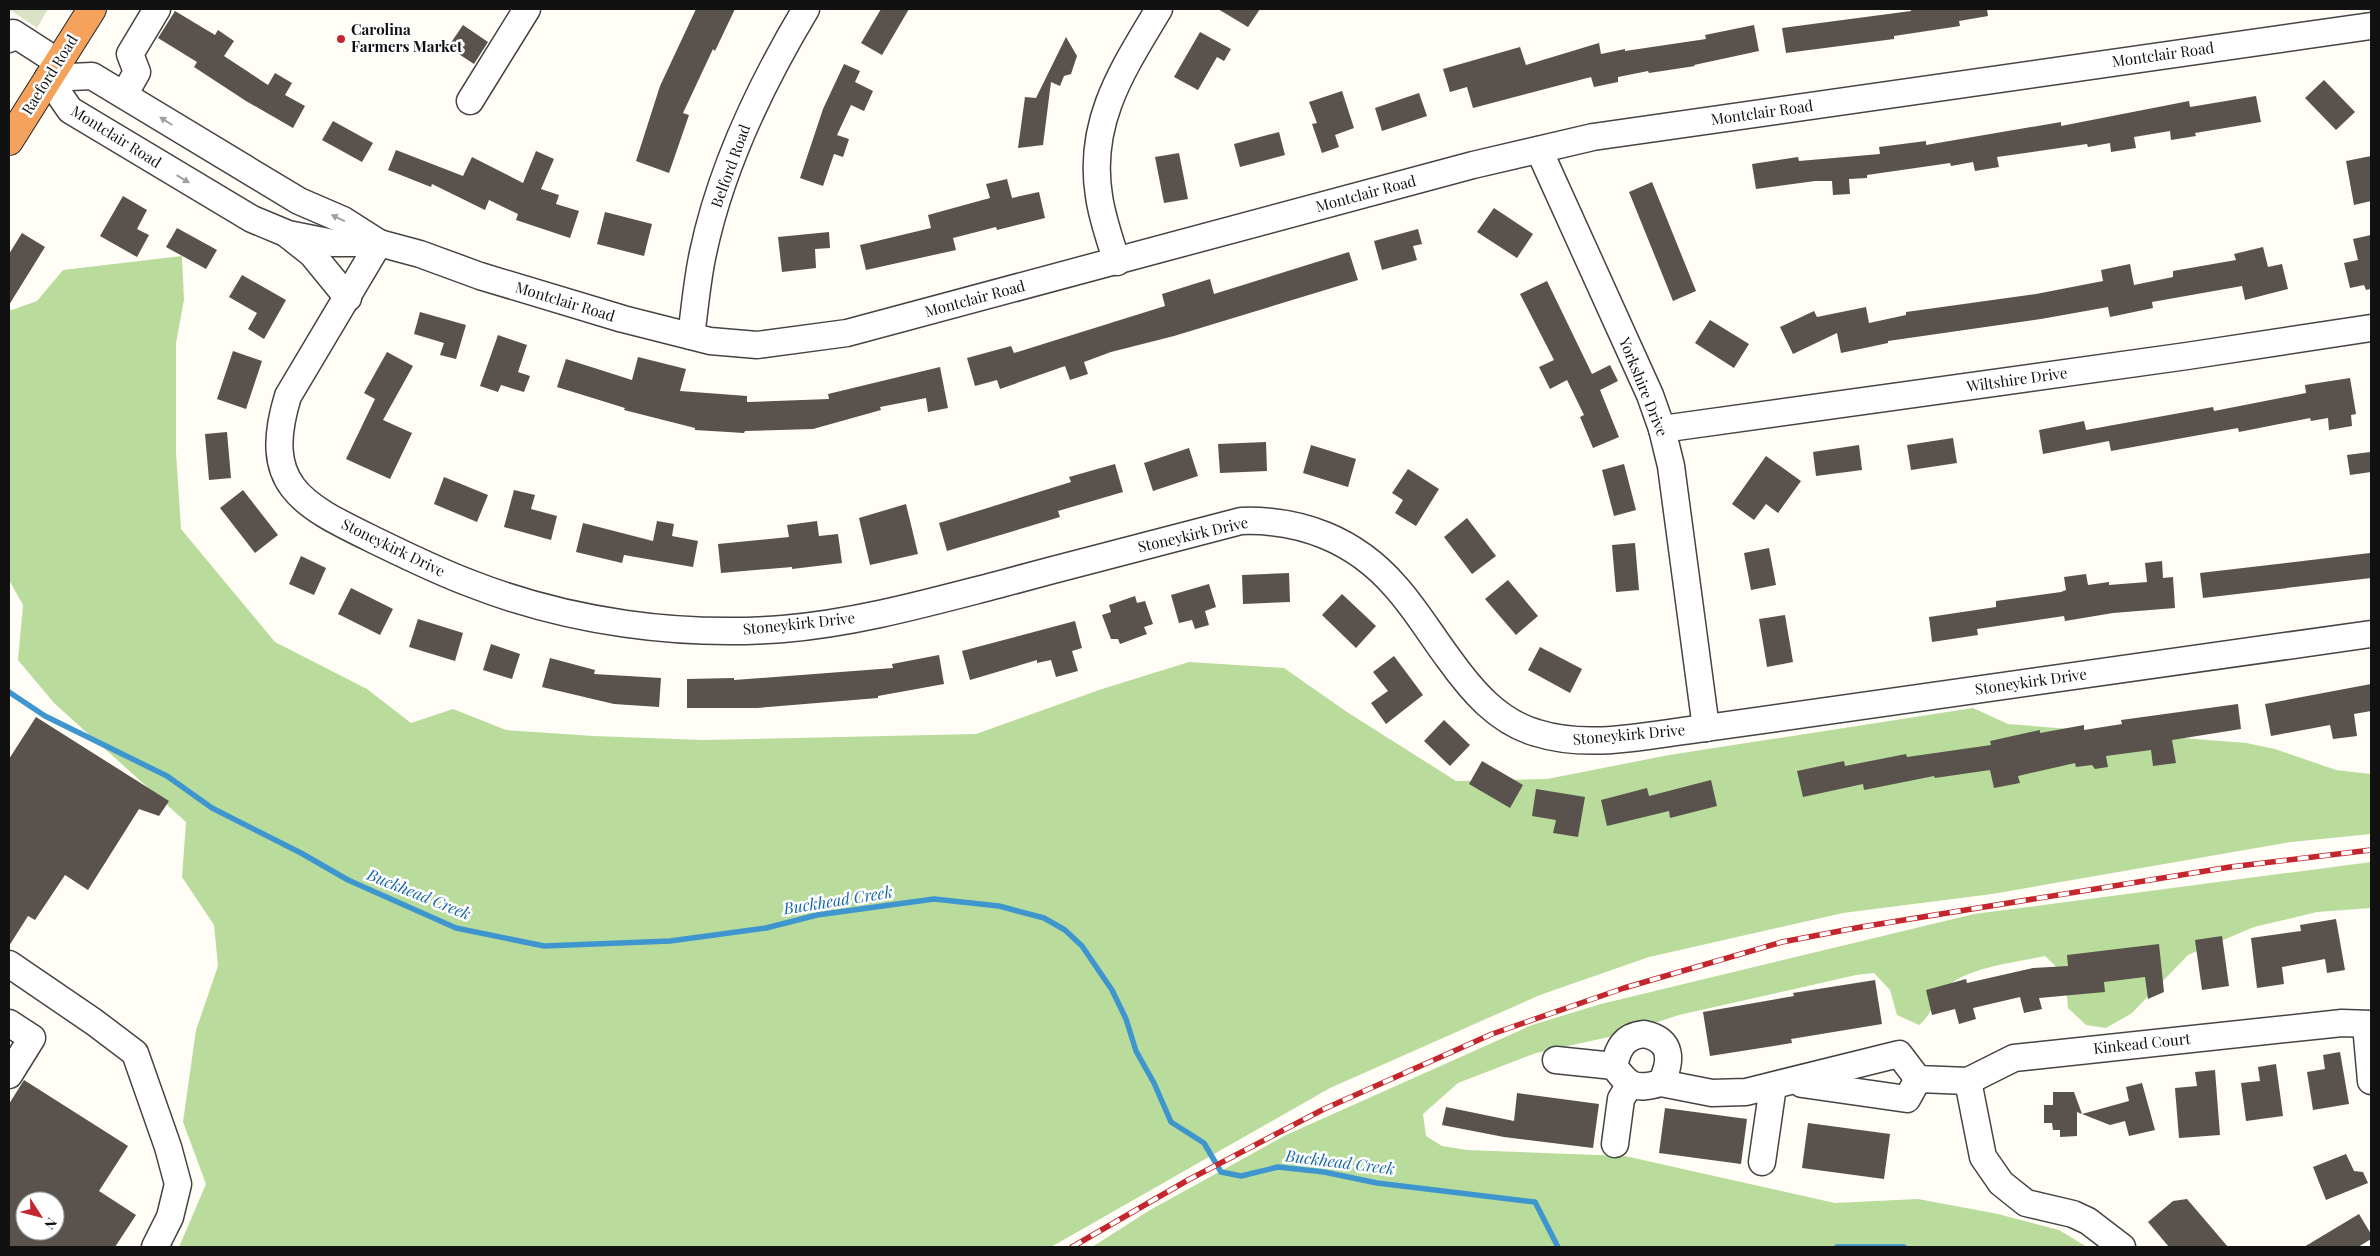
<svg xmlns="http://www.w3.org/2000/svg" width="2380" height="1256" viewBox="0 0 2380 1256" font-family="'Playfair Display',serif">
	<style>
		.forest { fill: #b9dc9c }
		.cemetery { fill: #d9e3c4 }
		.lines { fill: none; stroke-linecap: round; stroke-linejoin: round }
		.stream { stroke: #3f96cf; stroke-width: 5.5 }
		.building { fill: #5a524d; fill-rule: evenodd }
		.minor-casing { stroke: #444; stroke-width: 29 }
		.highway-casing { stroke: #222; stroke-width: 30 }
		.minor { stroke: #fff; stroke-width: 26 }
		.highway { stroke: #f5a25d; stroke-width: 28 }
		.rail-casing { stroke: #c4262e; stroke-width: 5.5 }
		.rail { stroke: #fff; stroke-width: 4; stroke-dasharray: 11; stroke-linecap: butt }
		.oneway { fill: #a0a0a0 }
		.poi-dot { fill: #c4262e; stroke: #fff; stroke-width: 2 }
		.labels { text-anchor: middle; stroke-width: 5; stroke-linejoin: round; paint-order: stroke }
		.poi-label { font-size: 15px; font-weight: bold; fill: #111; stroke: #fff; text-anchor: start }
		.street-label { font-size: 15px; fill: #111; stroke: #fff }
		.water-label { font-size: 16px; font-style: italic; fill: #1768a6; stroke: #fff }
	</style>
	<rect width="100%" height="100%" fill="#fffdf5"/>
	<g class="forest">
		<polygon points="182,256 184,300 176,343 176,452 181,529 275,642 367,689 411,723 453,709 506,730 593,736 703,740 976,734 1099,690 1189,662 1284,668 1347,712 1456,781 1547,779 1669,755 1973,708 2008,724 2246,743 2275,749 2336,770 2371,774 2371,834 2291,842 1992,894 1843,913 1649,957 1540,995 1330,1088 1051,1247 179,1247 206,1184 183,1122 196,1030 218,966 214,925 182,877 186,822 54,703 18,660 23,605 9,580 9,309 12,310 37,301 63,270"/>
		<path d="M 2371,862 L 2371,908 L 2317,912 L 2254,927 L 2188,955 L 2132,1013 L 2106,1028 L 2086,1025 L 2068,1008 L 2065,975 L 2045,956 C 2018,962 1970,967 1949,985 C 1935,996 1933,1014 1919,1025 L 1897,1015 L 1890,990 L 1874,973 L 1856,975 L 1679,1015 L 1618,1035 L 1536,1053 L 1458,1083 L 1423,1114 L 1426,1136 L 1442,1146 L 1467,1150 L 1625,1156 L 1835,1203 L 1918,1199 L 1998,1214 L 2059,1230 L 2087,1247 L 1092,1247 L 1150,1210 L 1286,1135 L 1532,1025 L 1601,1004 L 1974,914 Z"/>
	</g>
	<polygon class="cemetery" points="9,9 48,9 37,28"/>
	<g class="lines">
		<g class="stream">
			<polyline points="9,692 45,716 167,776 212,808 301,853 348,880 456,928 544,946 670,941 766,928 817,915 934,899 999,906 1044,918 1065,930 1082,946 1112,990 1126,1019 1136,1051 1154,1083 1171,1122 1204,1143 1221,1172 1241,1176 1278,1167 1324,1172 1377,1183 1535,1202 1558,1247"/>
			<polyline points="1837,1247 1904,1247"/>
		</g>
	</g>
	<g class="building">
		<polygon points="696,9 735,9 715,51 713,49 683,113 689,115 669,173 636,161 660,86"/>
		<polygon points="881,9 909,9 882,55 861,43"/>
		<polygon points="1218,9 1260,9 1248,27"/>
		<polygon points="1911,9 1987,9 1988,16 1959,21 1960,26 1894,36 1894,39 1786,53 1782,28 1911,11"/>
		<polygon points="175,11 215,35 218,30 234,41 224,56 268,85 275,73 292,83 285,95 305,106 293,128 246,101 194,67 197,62 158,38"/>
		<polygon points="463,25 488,42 474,64 448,47"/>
		<polygon points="1754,25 1759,51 1694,65 1695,66 1649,73 1648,71 1618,77 1618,82 1594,87 1591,77 1473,108 1467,87 1450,92 1443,69 1520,47 1526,65 1599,43 1601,54 1625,49 1625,51 1706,39 1705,35"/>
		<polygon points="1200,32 1231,49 1224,61 1217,57 1198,90 1174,77"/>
		<polygon points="1066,37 1077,56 1071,74 1064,76 1060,86 1051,82 1043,145 1018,148 1025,97 1036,98"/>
		<polygon points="844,64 860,71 855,82 873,91 864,111 851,105 837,135 849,139 843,157 834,154 823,186 800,178 823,109"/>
		<polygon points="2324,80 2355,112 2336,130 2305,98"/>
		<polygon points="1342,91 1354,128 1335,135 1339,147 1322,153 1312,124 1317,123 1309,102"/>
		<polygon points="1419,93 1427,116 1382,131 1375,108"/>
		<polygon points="2256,96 2261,122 2195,133 2196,136 2171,140 2170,131 2134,137 2136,148 2111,152 2110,143 2088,147 2087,144 1997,157 1999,167 1975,171 1973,162 1951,166 1950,163 1867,175 1867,178 1849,179 1850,194 1833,195 1832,181 1815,181 1756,189 1752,164 1798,157 1799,161 1880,154 1879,147 1926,141 1926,145 2061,122 2061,126 2189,101 2190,107"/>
		<polygon points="333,121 373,143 362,162 322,140"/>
		<polygon points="1279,132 1285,155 1240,167 1234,144"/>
		<polygon points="396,150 463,176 472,157 523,183 536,151 554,159 541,189 559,195 556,204 579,211 570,238 516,220 518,214 489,200 485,210 432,184 431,187 388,170"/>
		<polygon points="1179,153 1188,199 1164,203 1155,157"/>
		<polygon points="2371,156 2371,201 2354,205 2346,161"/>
		<polygon points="1007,179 1012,198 1039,192 1045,218 997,230 996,227 953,238 956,250 866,270 860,245 931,228 928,215 990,198 986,184"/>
		<polygon points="1652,182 1696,291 1673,301 1629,192"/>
		<polygon points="123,196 147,210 137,229 149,235 137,257 100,236"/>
		<polygon points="1494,208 1533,234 1517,258 1477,232"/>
		<polygon points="605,212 652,224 644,256 597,244"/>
		<polygon points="177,228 217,250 206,269 166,247"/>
		<polygon points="1418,229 1422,244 1413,246 1417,260 1382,270 1374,241"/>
		<polygon points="829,232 830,248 815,249 816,268 782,272 778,237"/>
		<polygon points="22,233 45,247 9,305 9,254"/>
		<polygon points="2371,235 2371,289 2366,290 2364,285 2350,288 2344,263 2358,260 2353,239"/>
		<polygon points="2263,247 2268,267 2282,264 2288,289 2245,300 2242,286 2152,302 2153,308 2110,317 2108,307 2041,319 1888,341 1888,343 1841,353 1837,333 1793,354 1780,327 1814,311 1817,317 1866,307 1869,323 1906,315 1906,312 2036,294 2103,281 2101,270 2130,264 2134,285 2173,277 2173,271 2236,260 2234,254"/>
		<polygon points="1349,252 1358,280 1174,336 1111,352 1084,362 1088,374 1070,380 1065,366 1000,389 997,380 975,386 967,358 1011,346 1014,353 1165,306 1162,294 1210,279 1214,294"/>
		<polygon points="242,275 286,300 264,339 248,329 257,313 229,297"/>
		<polygon points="1547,281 1592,374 1610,365 1618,381 1600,390 1619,437 1593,448 1580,417 1584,415 1567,380 1550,389 1539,367 1554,360 1520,294"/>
		<polygon points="420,312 466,325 456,359 440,355 444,343 414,334"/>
		<polygon points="1710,320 1749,344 1734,368 1695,343"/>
		<polygon points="498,335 527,345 518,372 530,376 524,392 501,385 498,392 480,386"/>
		<polygon points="233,351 262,361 246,409 217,399"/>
		<polygon points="387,352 413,366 383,420 412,433 390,479 346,459 375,399 364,393"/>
		<polygon points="638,357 686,369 680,391 747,396 747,402 829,399 828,394 940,367 948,408 928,412 926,398 880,407 881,410 813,429 745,431 744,433 695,430 695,428 624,410 625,408 557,387 566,359 632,380"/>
		<polygon points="2350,378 2356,414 2351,415 2352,426 2329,430 2328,418 2311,421 2310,418 2239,432 2238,428 2111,451 2109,441 2043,454 2039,430 2084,421 2086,430 2213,407 2214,411 2306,393 2305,385"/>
		<polygon points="227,432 231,478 209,480 205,434"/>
		<polygon points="1953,438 1957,463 1911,470 1907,445"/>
		<polygon points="1266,442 1267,471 1220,473 1218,444"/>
		<polygon points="1311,445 1356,459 1348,487 1303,473"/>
		<polygon points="1859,445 1862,470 1816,476 1813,452"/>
		<polygon points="1189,448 1198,476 1153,491 1144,463"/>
		<polygon points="2370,452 2371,472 2350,475 2347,455"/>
		<polygon points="1766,456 1801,481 1778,513 1766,504 1754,520 1732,504"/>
		<polygon points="1115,464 1123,492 1058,511 1060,517 947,551 939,523 1071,482 1069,477"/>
		<polygon points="1624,464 1636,510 1614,516 1602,470"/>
		<polygon points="1408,469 1439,489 1416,526 1395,513 1403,500 1392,493"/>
		<polygon points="444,477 488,495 477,522 434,504"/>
		<polygon points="243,490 278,535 255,553 220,508"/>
		<polygon points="514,490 535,495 531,509 557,516 551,540 504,527"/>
		<polygon points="906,504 918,554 870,565 859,518"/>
		<polygon points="1467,518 1496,556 1472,574 1444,537"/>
		<polygon points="657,521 674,524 672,536 698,541 693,567 624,555 622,563 576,552 583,523 653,541"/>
		<polygon points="817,521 819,536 838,534 842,563 792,569 792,567 721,573 718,544 789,537 787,525"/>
		<polygon points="1635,543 1639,590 1616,592 1612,545"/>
		<polygon points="1769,548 1776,585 1751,590 1744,553"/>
		<polygon points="2370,553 2371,578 2203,598 2200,573"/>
		<polygon points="301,556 326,568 314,595 289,584"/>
		<polygon points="2162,561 2163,578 2173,577 2175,608 2113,613 2065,621 2064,616 1977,629 1978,635 1932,642 1929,617 1996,607 1996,601 2061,592 2066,590 2064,577 2086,574 2088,585 2109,582 2109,585 2147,582 2145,563"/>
		<polygon points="1289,573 1290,602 1243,604 1242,575"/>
		<polygon points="1508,580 1538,616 1516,635 1485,599"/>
		<polygon points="1209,584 1216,607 1205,611 1209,625 1195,629 1192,620 1179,623 1171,595"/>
		<polygon points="351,588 393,609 380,635 338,614"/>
		<polygon points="1342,594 1376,626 1356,648 1322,615"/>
		<polygon points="1135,596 1137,603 1145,601 1153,624 1144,627 1147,634 1120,644 1118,639 1111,639 1102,615 1111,612 1109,605"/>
		<polygon points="1785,615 1793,662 1767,667 1759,619"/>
		<polygon points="418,619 463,633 455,661 409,647"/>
		<polygon points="1075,621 1082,648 1072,651 1078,671 1056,677 1051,660 1037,663 1037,660 970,680 962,651"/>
		<polygon points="491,644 520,654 512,679 483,670"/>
		<polygon points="1540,647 1582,669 1570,693 1528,670"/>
		<polygon points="939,655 944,684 878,696 878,698 757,708 687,708 687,679 734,678 734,680 893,668 892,664"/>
		<polygon points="1394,656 1423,695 1386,724 1371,703 1388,691 1373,672"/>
		<polygon points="550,658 595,670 594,674 661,678 659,707 614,704 542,687"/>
		<polygon points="2371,684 2371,711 2354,714 2357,736 2333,739 2330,725 2271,736 2265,704"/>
		<polygon points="2238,704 2241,729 2172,740 2176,763 2153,766 2151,750 2106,756 2108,767 2095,769 2092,765 2076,767 2075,763 2018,776 2020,783 1994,788 1990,770 1935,778 1934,776 1864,790 1863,784 1803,797 1797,771 1844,761 1845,766 1906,754 1907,757 1991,745 1990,741 2040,730 2040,733 2084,725 2084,730 2122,724 2121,720"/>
		<polygon points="36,717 169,801 159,816 139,809 88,890 65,875 35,920 28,916 9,946 9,759"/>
		<polygon points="1444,720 1470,745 1450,766 1424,741"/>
		<polygon points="1482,761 1523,785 1510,808 1469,784"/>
		<polygon points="1711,780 1717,806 1670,818 1669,811 1607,826 1601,800 1647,788 1649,796"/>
		<polygon points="1536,789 1585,797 1578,837 1553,833 1556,820 1532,816"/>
		<polygon points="2336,919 2345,970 2327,973 2325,959 2282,967 2284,984 2257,988 2251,938 2301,931 2300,925"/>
		<polygon points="2222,936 2229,986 2202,990 2195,940"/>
		<polygon points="2159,944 2164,992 2148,999 2145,977 2104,982 2105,992 2039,998 2042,1009 2024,1013 2020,997 1973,1008 1976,1019 1959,1024 1955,1009 1932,1015 1926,990 1966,979 1967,983 2033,968 2068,966 2067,955"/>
		<polygon points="1875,980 1882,1024 1791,1039 1792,1043 1710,1056 1703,1012 1794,996 1793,993"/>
		<polygon points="2340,1052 2349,1104 2313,1110 2307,1072 2325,1069 2323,1055"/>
		<polygon points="2276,1064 2283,1116 2246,1121 2241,1083 2260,1081 2258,1067"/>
		<polygon points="2215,1070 2220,1135 2179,1138 2175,1088 2197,1086 2195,1072"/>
		<path d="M 24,1080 L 128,1146 L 99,1191 L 136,1215 L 115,1247 L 9,1247 L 9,1104 ZM 25,1201 L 55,1201 L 55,1231 L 25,1231 Z"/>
		<polygon points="2142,1083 2155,1130 2129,1136 2125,1121 2110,1125 2082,1114 2129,1101 2126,1087"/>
		<polygon points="2053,1092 2074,1092 2082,1114 2077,1112 2077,1136 2060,1137 2060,1130 2053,1130 2052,1123 2044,1123 2044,1105 2053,1105"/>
		<polygon points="1517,1093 1599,1104 1593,1148 1504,1137 1442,1125 1446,1107 1514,1121"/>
		<polygon points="1665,1108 1747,1119 1741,1164 1659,1153"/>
		<polygon points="1808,1123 1890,1134 1884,1179 1802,1168"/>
		<polygon points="2346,1154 2354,1171 2363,1172 2368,1183 2326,1200 2313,1167"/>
		<polygon points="2187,1199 2228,1247 2169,1247 2148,1222 2173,1201"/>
		<polygon points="2359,1214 2371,1234 2371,1239 2358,1247 2304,1247"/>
	</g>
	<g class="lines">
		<defs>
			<g id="minor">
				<polyline points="9,39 13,33 58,62"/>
				<polyline points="48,78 70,110 252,219 288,234 333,243 379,243 420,254 480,276 623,319 710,341 757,345 847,333 1473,165 1593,137 2371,26"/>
				<polyline points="48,78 92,76 299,201 343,220 379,243"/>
				<polyline points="124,95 137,72 130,54 157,9"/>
				<polyline points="470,101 527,9"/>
				<polyline points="1539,150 1650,395 1662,429 1671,466 1706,728"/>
				<polyline points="288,235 312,254 348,298"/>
				<path d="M 379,243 L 288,396 C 261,484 300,504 372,539 C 405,555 437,571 472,584 C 569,622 680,637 783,629 C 856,623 927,603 997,585 C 1078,563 1159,542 1241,521 C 1301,519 1355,540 1395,586 C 1415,608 1431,635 1449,659 C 1472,691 1498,722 1537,733 C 1591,750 1651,734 1706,728 L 2371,634"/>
				<path d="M 1117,262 C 1110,240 1102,218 1099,196 C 1087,122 1123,69 1159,9"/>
				<path d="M 691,336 C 695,308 697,280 703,253 C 721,167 761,84 806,9"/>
				<polyline points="1662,429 2187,356 2371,328"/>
				<polyline points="9,964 94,1022 135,1053 168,1147 178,1184 170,1217 155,1247"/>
				<polyline points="9,1023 32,1038 9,1075"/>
				<polyline points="2366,1025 2371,1081"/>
				<path d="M 1644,1034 C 1673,1040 1672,1061 1661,1083 C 1635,1090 1629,1087 1614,1066 C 1618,1048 1624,1036 1644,1034 Z"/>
				<polyline points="1556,1060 1614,1066"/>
				<polyline points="1968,1081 1983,1157 2001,1183 2026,1203 2073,1214 2088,1221 2122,1247"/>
				<polyline points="1661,1083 1712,1093 1746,1092 1899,1054 1918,1079 1968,1081 2014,1058 2342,1023 2371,1024"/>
				<polyline points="1802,1084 1907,1099 1918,1079"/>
				<polyline points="1615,1144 1621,1099 1630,1084"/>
				<polyline points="1762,1162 1773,1086"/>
			</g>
			<polyline id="highway" points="9,141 92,9"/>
		</defs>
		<use href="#minor" class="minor-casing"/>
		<use href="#highway" class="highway-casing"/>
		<use href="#minor" class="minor"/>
		<use href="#highway" class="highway"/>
		<defs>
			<polyline id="rail" points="1072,1247 1188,1180 1324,1109 1492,1034 1624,988 1782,942 1861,927 2230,867 2371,850"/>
		</defs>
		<use href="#rail" class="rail-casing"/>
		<use href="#rail" class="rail"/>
	</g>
	<defs><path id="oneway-solid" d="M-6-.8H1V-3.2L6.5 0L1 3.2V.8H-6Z" transform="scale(1.25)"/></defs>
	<g class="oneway">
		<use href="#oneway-solid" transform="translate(166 121) rotate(-148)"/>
		<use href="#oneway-solid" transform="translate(183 179) rotate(31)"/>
		<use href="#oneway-solid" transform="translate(338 218) rotate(-155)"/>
	</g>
	<circle class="poi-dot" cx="341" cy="39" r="5"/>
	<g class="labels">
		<g class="poi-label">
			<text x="351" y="35">Carolina<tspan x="351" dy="17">Farmers Market</tspan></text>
		</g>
		<g class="street-label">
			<text transform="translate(2163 55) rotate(-8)" y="5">Montclair Road</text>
			<text transform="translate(50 75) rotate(-58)" y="5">Raeford Road</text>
			<text transform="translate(1762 113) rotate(-8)" y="5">Montclair Road</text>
			<text transform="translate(116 137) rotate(32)" y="5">Montclair Road</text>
			<text transform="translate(731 166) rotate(-70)" y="5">Belford Road</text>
			<text transform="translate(1366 194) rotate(-15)" y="5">Montclair Road</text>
			<text transform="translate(975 299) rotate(-15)" y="5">Montclair Road</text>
			<text transform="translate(565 302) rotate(17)" y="5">Montclair Road</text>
			<text transform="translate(2017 380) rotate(-8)" y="5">Wiltshire Drive</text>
			<text transform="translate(1643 387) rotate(68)" y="5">Yorkshire Drive</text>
			<text transform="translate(1193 535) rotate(-13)" y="5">Stoneykirk Drive</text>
			<text transform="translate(393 548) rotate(26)" y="5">Stoneykirk Drive</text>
			<text transform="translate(799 624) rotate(-6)" y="5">Stoneykirk Drive</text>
			<text transform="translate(2031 682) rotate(-8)" y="5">Stoneykirk Drive</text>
			<text transform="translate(1629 735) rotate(-5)" y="5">Stoneykirk Drive</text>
			<text transform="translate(2142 1044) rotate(-6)" y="5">Kinkead Court</text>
		</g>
		<g class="water-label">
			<text transform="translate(419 894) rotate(22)" y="6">Buckhead Creek</text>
			<text transform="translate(838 900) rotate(-9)" y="6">Buckhead Creek</text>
			<text transform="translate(1340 1162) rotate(7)" y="6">Buckhead Creek</text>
		</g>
	</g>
	<rect width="2380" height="1256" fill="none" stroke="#111111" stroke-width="20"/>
	<g transform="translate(40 1216) rotate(126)"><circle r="24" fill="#ffffff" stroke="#a0a0a0"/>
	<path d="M0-4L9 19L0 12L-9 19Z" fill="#c4262e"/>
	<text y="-8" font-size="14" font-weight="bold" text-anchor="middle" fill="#111111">N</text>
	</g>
</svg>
